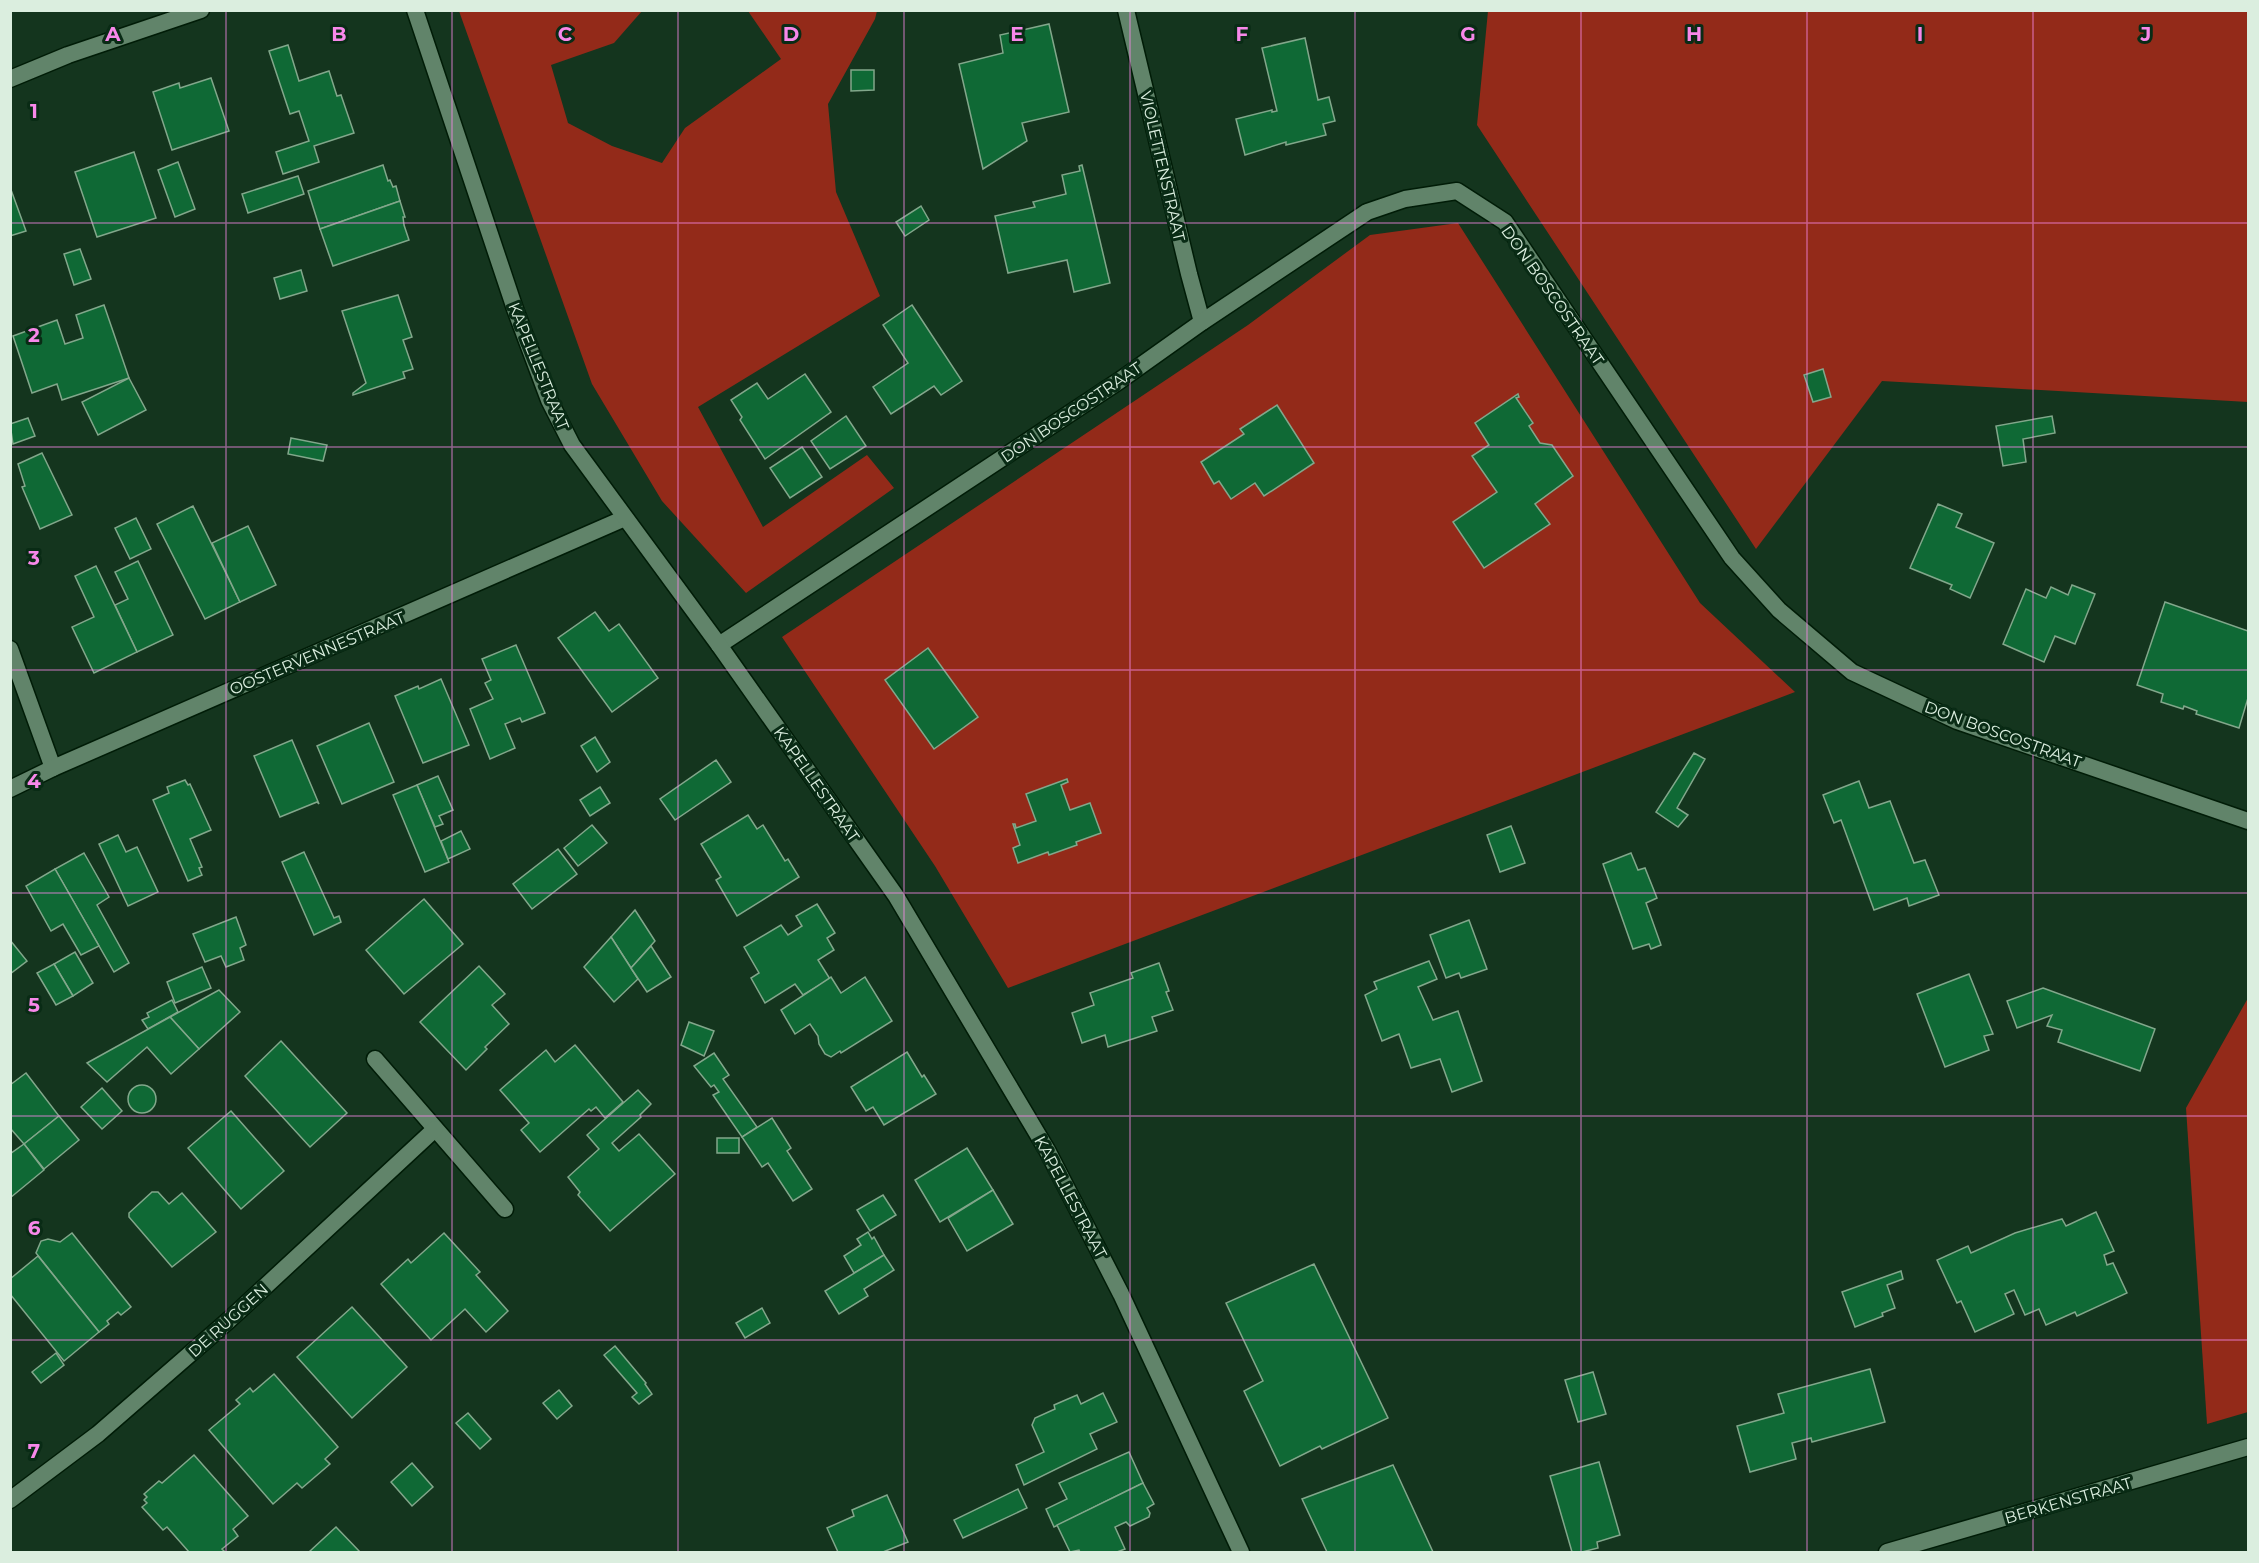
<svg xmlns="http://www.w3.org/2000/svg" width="2259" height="1563" viewBox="0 0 2259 1563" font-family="Montserrat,sans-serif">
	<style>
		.forest { fill: #932a19 }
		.building { fill: #0f6935; stroke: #82a78b; stroke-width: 1.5 }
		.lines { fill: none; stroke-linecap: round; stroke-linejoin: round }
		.minor-casing { stroke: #001c07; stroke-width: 19 }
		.tertiary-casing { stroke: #001c07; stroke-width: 19 }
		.minor { stroke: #61846a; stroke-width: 16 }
		.tertiary { stroke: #61846a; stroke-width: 16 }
		.grid { fill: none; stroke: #f888ea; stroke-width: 1.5; stroke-opacity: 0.55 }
		.labels { text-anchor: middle; stroke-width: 6; stroke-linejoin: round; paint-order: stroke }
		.street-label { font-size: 16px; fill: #dbeedf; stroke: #092b15 }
		.grid-label { font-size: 20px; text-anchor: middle; font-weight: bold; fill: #f888ea; stroke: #092b15; stroke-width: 6; stroke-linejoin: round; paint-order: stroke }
	</style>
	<rect width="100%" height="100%" fill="#14351e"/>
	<g class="forest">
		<polygon points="459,11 642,11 614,43 551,65 568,123 612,146 662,163 685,128 781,59 748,11 877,11 875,19 828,104 836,192 880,296 698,407 763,527 867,455 894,488 746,593 662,501 592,384"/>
		<polygon points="1488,11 2248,11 2248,402 1882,381 1756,549 1477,125"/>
		<polygon points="1458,223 1700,603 1795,692 1008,988 935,866 782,637 1248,325 1370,235"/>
		<polygon points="2248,998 2248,1412 2207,1424 2186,1108"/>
	</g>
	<g class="building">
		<polygon points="1049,24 1069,112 1022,123 1027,141 983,169 959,64 1003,53 1000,35"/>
		<polygon points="1305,38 1318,100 1329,97 1335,121 1323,124 1326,135 1286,145 1286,142 1245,155 1236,119 1272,110 1272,112 1277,111 1262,48"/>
		<polygon points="288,45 299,81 329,71 337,96 341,95 354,133 314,146 319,162 283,174 276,152 309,141 299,111 290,114 269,51"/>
		<polygon points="851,70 874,70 874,90 851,91"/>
		<polygon points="211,78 229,131 172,150 153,92 179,83 180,88"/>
		<polygon points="134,152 156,218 97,237 75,172"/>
		<polygon points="178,162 195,209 175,217 158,170"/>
		<polygon points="383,165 388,181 390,180 393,187 396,186 400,201 320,229 308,191"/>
		<polygon points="1082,165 1110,283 1074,292 1067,260 1008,273 995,216 1035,207 1033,202 1066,194 1062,175 1080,171 1079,166"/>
		<polygon points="298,176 304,194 248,213 242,194"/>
		<polygon points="10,187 26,231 10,236"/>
		<polygon points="400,201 405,217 403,217 404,225 409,240 333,266 320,229"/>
		<polygon points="921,206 929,220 905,236 896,222"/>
		<polygon points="80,249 91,279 74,285 64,254"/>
		<polygon points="301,270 307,291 280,299 274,278"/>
		<polygon points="398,295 412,337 403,340 413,369 403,372 405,378 353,395 353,393 366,383 342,311"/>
		<polygon points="104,305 129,378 62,400 57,384 32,393 13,336 57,320 65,344 83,338 76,315"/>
		<polygon points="912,305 962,381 941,395 934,386 891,414 873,387 908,363 883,325"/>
		<polygon points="1823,369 1831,397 1813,402 1804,375"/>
		<polygon points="805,374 831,412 765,459 740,420 742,417 731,400 757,383 768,399"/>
		<polygon points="129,378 146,410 98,435 82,402"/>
		<polygon points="1518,394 1519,397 1516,398 1533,423 1529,426 1540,443 1552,445 1573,476 1535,504 1550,524 1484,568 1453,522 1497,492 1472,456 1489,445 1475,423"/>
		<polygon points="1277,405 1314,463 1264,496 1255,483 1231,499 1219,481 1214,484 1201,462 1244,434 1240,429"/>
		<polygon points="846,416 866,446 830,469 811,441"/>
		<polygon points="2052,416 2055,433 2023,439 2026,462 2003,466 1996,426"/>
		<polygon points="28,418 35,436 13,444 10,424"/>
		<polygon points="291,438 327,445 323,461 288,454"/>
		<polygon points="802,447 822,477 790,498 770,468"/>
		<polygon points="42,453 72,515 40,529 22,487 25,486 18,464"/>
		<polygon points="1938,504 1962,514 1956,527 1994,543 1970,598 1950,589 1952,585 1910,568"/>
		<polygon points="193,506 240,602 205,619 157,524"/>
		<polygon points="136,518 151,549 130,559 115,528"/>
		<polygon points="248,526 276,585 240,602 212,543"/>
		<polygon points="138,561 173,635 137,652 115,605 128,599 115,572"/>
		<polygon points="96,566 137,652 94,673 72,627 94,617 75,576"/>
		<polygon points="2072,585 2095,594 2075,644 2055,636 2044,662 2003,644 2026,589 2046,598 2051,587 2068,595"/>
		<polygon points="2165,602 2248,631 2248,698 2239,728 2196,714 2197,711 2184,706 2183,709 2161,702 2163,694 2137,685"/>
		<polygon points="595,612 609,631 619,624 658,678 612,712 558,638"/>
		<polygon points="516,645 545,713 522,722 520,718 505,724 515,748 490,759 470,709 493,699 485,683 491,680 482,659"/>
		<polygon points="928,648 978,717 934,749 885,680"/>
		<polygon points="441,679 469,745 423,763 395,696 418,686 419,689"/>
		<polygon points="369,723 394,782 342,804 317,746"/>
		<polygon points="595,737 610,762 597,772 581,746"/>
		<polygon points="292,740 319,804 317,802 280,817 254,756"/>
		<polygon points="1694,753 1705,759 1677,808 1688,815 1678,827 1656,812"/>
		<polygon points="716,760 731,782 675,820 660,799"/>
		<polygon points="438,776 453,810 439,816 443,824 435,827 417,785"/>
		<polygon points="1067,779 1068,782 1061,785 1070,810 1090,803 1101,833 1076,842 1077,845 1049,855 1048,852 1018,863 1013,848 1020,845 1013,824 1015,824 1016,828 1036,821 1026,794"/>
		<polygon points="185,780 188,785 190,784 211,830 190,839 202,867 199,868 202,875 188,881 153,800 169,793 167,787"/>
		<polygon points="1859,781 1869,808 1890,801 1914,863 1925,860 1939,895 1909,906 1907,898 1874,910 1841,820 1834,823 1823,795"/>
		<polygon points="417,785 449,862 425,872 393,795"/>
		<polygon points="600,787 610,803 590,816 580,800"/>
		<polygon points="748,815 757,829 763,825 785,861 788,859 799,877 737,916 716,880 721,877 701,844"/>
		<polygon points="592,825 607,843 578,866 564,848"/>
		<polygon points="1511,826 1525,863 1500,872 1487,835"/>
		<polygon points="461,831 470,849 448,859 441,841"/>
		<polygon points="118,835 126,852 137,847 158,892 128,906 99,844"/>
		<polygon points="558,849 577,874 532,909 513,884"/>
		<polygon points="304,852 334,918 339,916 341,922 314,935 282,862"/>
		<polygon points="84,853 109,897 97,905 129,963 114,972 55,869"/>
		<polygon points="1631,853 1638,870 1645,868 1657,898 1646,903 1661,945 1651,949 1649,944 1633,949 1603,864"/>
		<polygon points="55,869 99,946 81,955 63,924 51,931 26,886"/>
		<polygon points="424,899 463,944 404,994 366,950"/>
		<polygon points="817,904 835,933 827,938 834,950 818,960 830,979 803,995 795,984 765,1003 751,978 759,973 744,947 781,925 788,935 802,926 796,916"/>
		<polygon points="635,910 655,941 631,968 611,937"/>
		<polygon points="236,917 246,945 240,948 244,960 226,967 221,956 205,962 193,934"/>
		<polygon points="1469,920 1487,969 1461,978 1459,973 1446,978 1430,935"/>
		<polygon points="611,937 638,979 614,1002 584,967"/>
		<polygon points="10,940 27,961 10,974"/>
		<polygon points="651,946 671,977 647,992 631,968"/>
		<polygon points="75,952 93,983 73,996 54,964"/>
		<polygon points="1429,961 1437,979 1418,987 1433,1020 1458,1011 1482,1081 1452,1092 1440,1059 1411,1068 1399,1034 1382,1041 1365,995 1377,989 1374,982"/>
		<polygon points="1159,963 1169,991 1166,992 1173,1010 1152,1017 1157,1031 1108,1047 1105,1035 1082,1043 1072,1013 1094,1005 1090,993 1133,978 1131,973"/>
		<polygon points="54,964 73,996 56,1005 37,973"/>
		<polygon points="479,966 505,994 492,1005 509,1024 485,1047 487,1049 466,1070 420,1022"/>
		<polygon points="202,967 211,988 175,1003 167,982"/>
		<polygon points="1969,974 1993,1034 1984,1036 1989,1050 1945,1067 1917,994"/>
		<polygon points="831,977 841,993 865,977 892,1021 841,1053 840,1051 831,1057 825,1054 819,1044 818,1036 810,1024 795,1034 781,1010"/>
		<polygon points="2043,988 2155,1029 2140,1071 2058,1042 2062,1030 2047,1026 2052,1015 2017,1028 2007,1001"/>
		<polygon points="219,990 240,1012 199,1049 170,1017"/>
		<polygon points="172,1000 178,1012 148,1029 142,1020 149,1017 147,1013"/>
		<polygon points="170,1017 199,1049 171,1074 147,1047 107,1082 87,1063"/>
		<polygon points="689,1022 714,1031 704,1056 681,1045"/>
		<polygon points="281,1041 347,1113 310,1147 245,1076"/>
		<polygon points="575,1045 623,1102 605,1118 596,1107 591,1111 589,1109 540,1152 521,1130 529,1123 500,1090 546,1050 555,1062"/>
		<polygon points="907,1052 922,1077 924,1075 936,1094 884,1125 873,1107 866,1111 851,1087"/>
		<polygon points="714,1053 729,1075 723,1079 757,1127 742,1137 713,1095 719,1092 714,1085 711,1087 694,1066"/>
		<polygon points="26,1073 59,1116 24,1144 10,1128 10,1085"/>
		<circle cx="142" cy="1099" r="14"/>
		<polygon points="102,1088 122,1111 102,1129 81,1107"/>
		<polygon points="638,1090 651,1104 640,1115 641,1117 612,1143 619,1151 639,1134 675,1174 610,1231 578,1195 580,1192 568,1177 599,1149 587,1135"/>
		<polygon points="231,1111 284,1171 241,1209 188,1148"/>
		<polygon points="59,1116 79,1140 44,1169 24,1144"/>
		<polygon points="772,1118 791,1148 787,1151 812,1189 793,1201 768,1163 762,1167 742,1137"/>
		<rect x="717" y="1138" width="22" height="15"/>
		<polygon points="24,1144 44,1170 10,1198 10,1154"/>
		<polygon points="967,1148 993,1190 940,1222 915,1180"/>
		<polygon points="993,1190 1013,1224 967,1251 948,1218"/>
		<polygon points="152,1192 158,1192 169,1204 182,1193 216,1232 172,1267 129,1217 129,1213"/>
		<polygon points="883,1195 896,1215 870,1231 857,1210"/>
		<polygon points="2096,1212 2114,1251 2104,1255 2107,1265 2113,1263 2127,1293 2077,1316 2075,1312 2046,1325 2039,1309 2025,1315 2014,1290 2005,1294 2014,1314 1975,1332 1961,1301 1957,1303 1937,1260 1968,1246 1971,1253 2015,1233 2062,1219 2066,1226"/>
		<polygon points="868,1232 872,1239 874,1237 884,1255 854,1273 844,1256 861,1245 857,1239"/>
		<polygon points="72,1233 131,1307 121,1315 118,1312 107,1321 109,1324 99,1332 36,1253 41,1241 48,1239 60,1242"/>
		<polygon points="444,1233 480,1272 476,1275 508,1311 486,1332 465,1309 431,1340 381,1284 408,1259 411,1263"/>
		<polygon points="884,1255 894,1270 864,1289 868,1296 839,1314 825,1291"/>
		<polygon points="38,1256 99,1332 64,1361 10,1294 10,1279"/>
		<polygon points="1314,1264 1388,1418 1322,1449 1320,1446 1280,1466 1244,1391 1263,1381 1226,1303"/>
		<polygon points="1901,1271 1903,1279 1887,1285 1895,1308 1882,1313 1883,1316 1855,1327 1842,1292"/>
		<polygon points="352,1307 407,1367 352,1418 297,1357"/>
		<polygon points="762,1308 770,1323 745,1338 736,1323"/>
		<polygon points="615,1346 646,1383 645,1384 652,1394 639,1404 632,1397 637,1393 604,1355"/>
		<polygon points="56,1353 64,1365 41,1383 32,1372"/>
		<polygon points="1870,1369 1885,1422 1812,1442 1811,1438 1792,1443 1796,1459 1750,1472 1737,1426 1784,1413 1778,1394"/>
		<polygon points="1593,1372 1606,1414 1578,1422 1565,1380"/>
		<polygon points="274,1374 338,1447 325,1459 330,1464 302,1488 297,1483 273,1504 209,1430 240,1404 236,1400 250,1388 253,1392"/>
		<polygon points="559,1390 572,1406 557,1419 543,1403"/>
		<polygon points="1103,1393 1117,1422 1090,1434 1097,1449 1024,1485 1016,1465 1044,1452 1032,1425 1035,1418 1055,1409 1054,1405 1077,1395 1081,1404"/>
		<polygon points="468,1413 491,1439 480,1449 456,1423"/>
		<polygon points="1129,1452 1143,1483 1054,1527 1046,1509 1067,1499 1059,1483"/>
		<polygon points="194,1455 248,1516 233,1529 238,1536 222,1549 225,1552 189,1552 167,1527 163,1530 142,1507 147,1503 144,1500 147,1497 144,1494 159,1481 162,1483"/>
		<polygon points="1599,1462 1620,1535 1597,1542 1598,1548 1582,1552 1572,1552 1550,1476"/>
		<polygon points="412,1463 433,1487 412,1506 391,1482"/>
		<polygon points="1393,1465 1433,1552 1327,1552 1302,1499"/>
		<polygon points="1143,1483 1154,1504 1147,1508 1150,1513 1149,1517 1130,1526 1126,1522 1115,1527 1125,1549 1117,1552 1080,1552 1079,1550 1070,1552 1057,1525"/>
		<polygon points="1018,1489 1027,1508 963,1538 954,1520"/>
		<polygon points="887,1495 908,1542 883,1552 838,1552 827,1528 854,1516 852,1510"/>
		<polygon points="336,1527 360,1552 309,1552"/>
	</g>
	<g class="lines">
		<defs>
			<g id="minor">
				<polyline points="1126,10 1189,274 1202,322"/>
				<polyline points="10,79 68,55 201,10"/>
				<polyline points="719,645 1119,381 1202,322 1367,212 1405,199 1457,191 1505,222 1732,558 1779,610 1852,672 1957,721 2248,821"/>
				<polyline points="10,649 53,768"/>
				<polyline points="10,789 53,768 625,518"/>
				<polyline points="375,1059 505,1209"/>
				<polyline points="10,1500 98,1434 229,1320 435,1129"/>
				<polyline points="1887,1552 2248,1447"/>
			</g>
			<polyline id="tertiary" points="415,10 515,309 549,400 572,445 719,645 896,896 1047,1150 1121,1294 1241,1552"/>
		</defs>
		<use href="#minor" class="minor-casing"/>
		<use href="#tertiary" class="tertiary-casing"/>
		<use href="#minor" class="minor"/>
		<use href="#tertiary" class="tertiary"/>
	</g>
	<path class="grid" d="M 226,10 L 226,1552M 452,10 L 452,1552M 678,10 L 678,1552M 904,10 L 904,1552M 1130,10 L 1130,1552M 1355,10 L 1355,1552M 1581,10 L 1581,1552M 1807,10 L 1807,1552M 2033,10 L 2033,1552M 10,223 L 2248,223M 10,447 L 2248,447M 10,670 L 2248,670M 10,893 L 2248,893M 10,1116 L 2248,1116M 10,1340 L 2248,1340"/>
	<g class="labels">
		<g class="street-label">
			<text transform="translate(1163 166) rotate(77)" y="6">VIOLETTENSTRAAT</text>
			<text transform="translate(1553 295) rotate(55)" y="6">DON BOSCOSTRAAT</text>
			<text transform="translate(539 366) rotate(68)" y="6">KAPELLESTRAAT</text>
			<text transform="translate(1071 412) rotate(-34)" y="6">DON BOSCOSTRAAT</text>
			<text transform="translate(317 653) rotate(-23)" y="6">OOSTERVENNESTRAAT</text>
			<text transform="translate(2003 734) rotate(20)" y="6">DON BOSCOSTRAAT</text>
			<text transform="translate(817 784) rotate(55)" y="6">KAPELLESTRAAT</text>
			<text transform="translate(1071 1197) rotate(62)" y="6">KAPELLESTRAAT</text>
			<text transform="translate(228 1320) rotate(-42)" y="6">DE RUGGEN</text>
			<text transform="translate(2068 1500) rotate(-16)" y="6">BERKENSTRAAT</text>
		</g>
	</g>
	<g class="grid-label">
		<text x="113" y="41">A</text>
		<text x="339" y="41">B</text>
		<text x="565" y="41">C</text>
		<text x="791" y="41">D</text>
		<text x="1017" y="41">E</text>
		<text x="1242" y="41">F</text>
		<text x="1468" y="41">G</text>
		<text x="1694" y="41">H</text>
		<text x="1920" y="41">I</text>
		<text x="2146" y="41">J</text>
		<text x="34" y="118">1</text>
		<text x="34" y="342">2</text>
		<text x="34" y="565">3</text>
		<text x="34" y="788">4</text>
		<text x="34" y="1012">5</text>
		<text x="34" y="1235">6</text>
		<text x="34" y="1458">7</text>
	</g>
	<rect width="2259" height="1563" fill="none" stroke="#dbeedf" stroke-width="24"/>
</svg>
